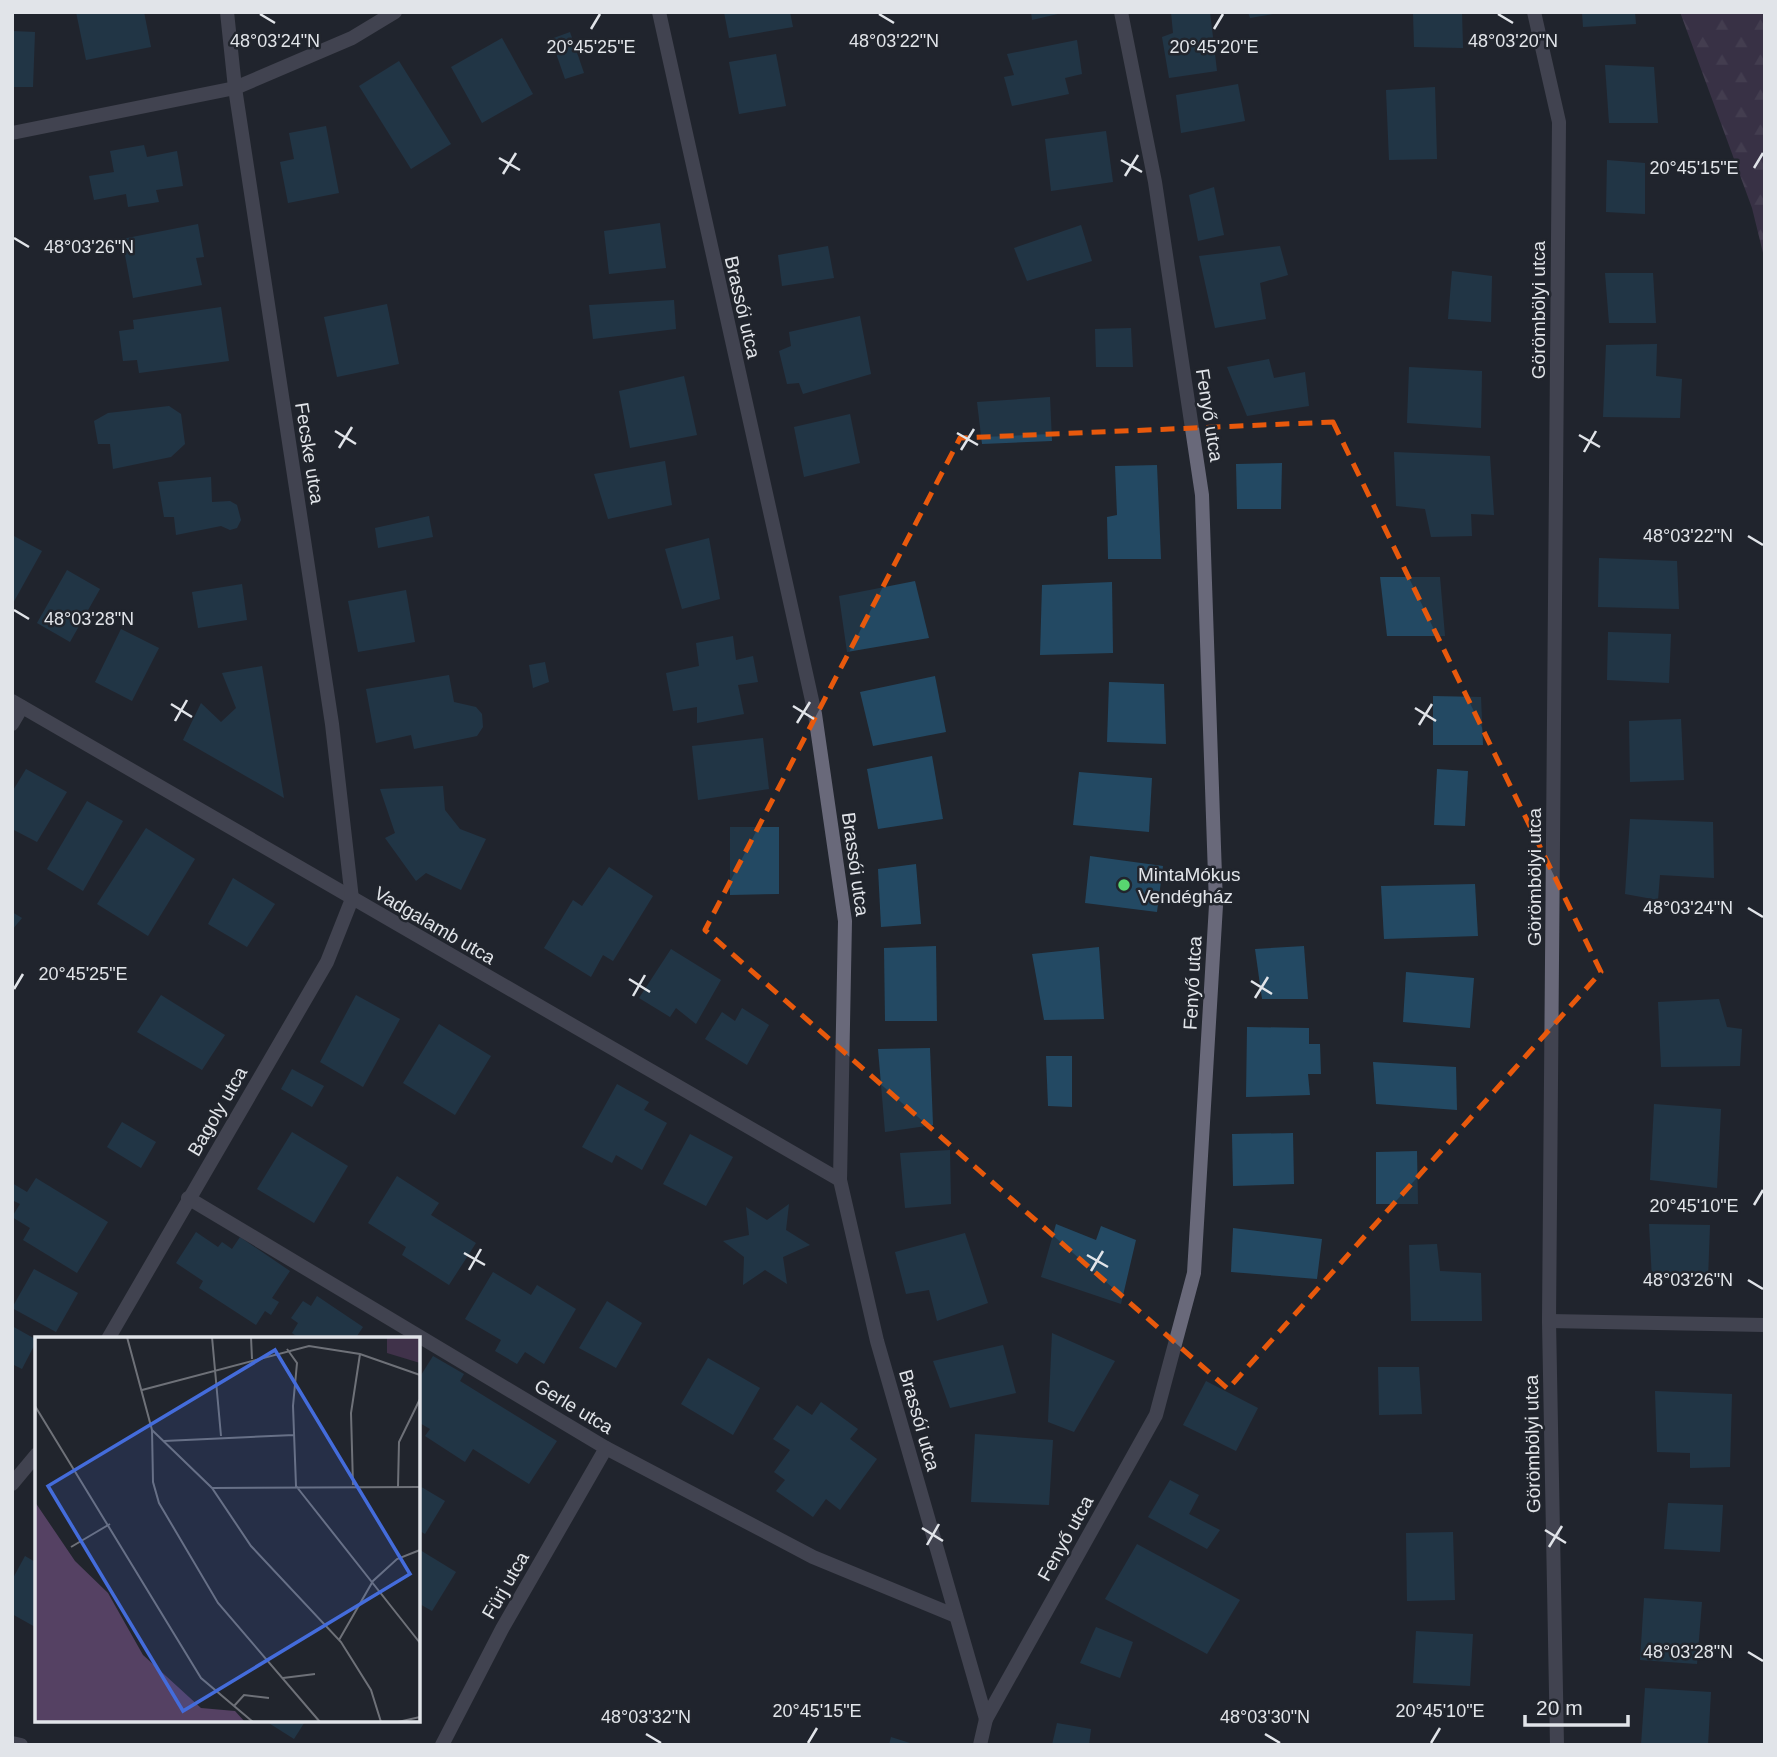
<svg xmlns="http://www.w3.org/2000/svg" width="1777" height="1757" viewBox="0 0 1777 1757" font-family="Arial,sans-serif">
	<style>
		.forest { fill: url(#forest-firs) }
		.building { fill: #234963 }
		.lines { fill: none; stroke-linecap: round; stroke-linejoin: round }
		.minor { stroke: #69697a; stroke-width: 14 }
		.marked { fill: none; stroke: #e8590c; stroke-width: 5; stroke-dasharray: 14 9; stroke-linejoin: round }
		.ticks { fill: none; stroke: #e1e4e9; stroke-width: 2.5 }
		.poi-dot { fill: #58d570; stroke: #21252d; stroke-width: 2.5 }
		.labels { text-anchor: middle; stroke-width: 5; stroke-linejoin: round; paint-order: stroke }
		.street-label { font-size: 19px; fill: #e1e4e9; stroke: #21252d }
		.poi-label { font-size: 19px; fill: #e1e4e9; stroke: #21252d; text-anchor: start }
		.inset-road { fill: none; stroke: #6e7178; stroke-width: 2 }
		.view { fill: #446cdb; fill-opacity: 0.15; stroke: #446cdb; stroke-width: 3.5 }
		.inset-edge { fill: none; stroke: #e1e4e9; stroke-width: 3.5 }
		.ticks-label { font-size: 18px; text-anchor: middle; fill: #e1e4e9; stroke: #21252d; stroke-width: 5; stroke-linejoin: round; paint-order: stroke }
	</style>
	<defs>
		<pattern id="forest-firs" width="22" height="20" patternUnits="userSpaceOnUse" patternTransform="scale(1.75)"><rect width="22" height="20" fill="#554163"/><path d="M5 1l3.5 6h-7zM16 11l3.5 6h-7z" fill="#6d5c79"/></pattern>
	</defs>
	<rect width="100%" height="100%" fill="#21252d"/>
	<polygon class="forest" points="1680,12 1765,12 1765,261 1752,208"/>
	<g class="building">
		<polygon points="76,12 144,12 151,47 86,60"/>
		<polygon points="724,12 790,12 793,27 729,38"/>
		<polygon points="1031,12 1062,12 1062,13 1032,20"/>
		<polygon points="1171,12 1210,12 1217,71 1169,78 1162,37 1173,33"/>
		<polygon points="1248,12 1272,12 1273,14 1250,18"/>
		<polygon points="1413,12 1462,12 1463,48 1414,47"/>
		<polygon points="1582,12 1635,12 1636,24 1583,27"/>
		<polygon points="12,31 35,32 33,87 12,87"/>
		<polygon points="570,32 584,73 565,79 551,39"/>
		<polygon points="502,38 533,94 482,123 451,67"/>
		<polygon points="1077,40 1082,74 1065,78 1069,94 1012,106 1004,77 1014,75 1007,54"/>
		<polygon points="776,54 786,106 739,114 729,62"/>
		<polygon points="399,61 451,144 411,169 359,86"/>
		<polygon points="1605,65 1654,67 1658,123 1609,123"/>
		<polygon points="1238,84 1245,121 1181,133 1176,95"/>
		<polygon points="1435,87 1437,159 1389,160 1386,90"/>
		<polygon points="326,126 339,193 288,203 280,162 294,159 289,133"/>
		<polygon points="1106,131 1113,182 1051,191 1045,139"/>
		<polygon points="144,145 147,157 177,151 183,186 156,190 159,202 128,207 126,194 94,200 89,176 114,172 110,151"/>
		<polygon points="1607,160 1645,163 1645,214 1606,212"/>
		<polygon points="1214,187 1224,235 1198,241 1189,195"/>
		<polygon points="660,223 666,268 609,274 604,231"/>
		<polygon points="198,224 204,257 196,258 202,285 133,298 122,239"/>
		<polygon points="1081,225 1092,261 1027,281 1014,248"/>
		<polygon points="828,246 834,278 782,286 778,255"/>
		<polygon points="1280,246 1288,275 1260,283 1266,319 1215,328 1199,256"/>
		<polygon points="1452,271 1492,276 1491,322 1448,319"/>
		<polygon points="1605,273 1653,273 1656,323 1609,323"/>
		<polygon points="674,300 676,329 593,339 589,305"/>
		<polygon points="387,304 399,364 337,377 324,317"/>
		<polygon points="221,307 229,361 139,373 137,360 123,361 119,331 134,329 133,320"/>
		<polygon points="860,316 871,374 803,394 799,383 787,384 779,351 791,346 789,332"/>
		<polygon points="1131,328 1133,367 1096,367 1095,329"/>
		<polygon points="1657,344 1656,376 1682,379 1680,418 1603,417 1606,345"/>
		<polygon points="1269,359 1274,378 1305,372 1309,406 1247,416 1227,367"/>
		<polygon points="1409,367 1482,371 1481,428 1407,423"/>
		<polygon points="684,376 697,435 630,448 619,391"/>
		<polygon points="1050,397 1052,441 982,444 977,402"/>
		<polygon points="169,406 181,414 185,444 171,457 113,469 110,444 98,444 94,421 108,413"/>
		<polygon points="850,414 860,463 804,477 794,427"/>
		<polygon points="1394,452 1490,456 1494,515 1471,514 1472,536 1431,537 1425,509 1396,506"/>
		<polygon points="665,461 672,505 608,519 594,474"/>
		<polygon points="1282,463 1281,509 1237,509 1236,464"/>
		<polygon points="1157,465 1161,559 1108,559 1107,517 1117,515 1115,466"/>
		<polygon points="211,477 212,502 230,501 237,505 241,520 237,528 230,530 221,526 176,535 174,517 164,517 158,482"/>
		<polygon points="429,516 433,537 378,548 375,528"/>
		<polygon points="12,535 42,551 12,605"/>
		<polygon points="709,538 720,599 682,609 665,549"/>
		<polygon points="1599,558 1677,561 1679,609 1598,607"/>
		<polygon points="67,570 100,589 70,642 37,623"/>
		<polygon points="1380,577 1440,577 1445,636 1387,636"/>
		<polygon points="915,581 929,638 847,652 839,596"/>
		<polygon points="1112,582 1113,653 1040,655 1042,585"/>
		<polygon points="242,584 247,620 198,628 192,592"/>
		<polygon points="406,590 415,642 358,652 348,601"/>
		<polygon points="121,629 159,648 132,701 95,682"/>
		<polygon points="1608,632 1671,634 1669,683 1607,680"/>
		<polygon points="733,636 736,660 753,656 758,682 738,685 744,714 697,723 697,707 673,711 666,673 699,666 696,643"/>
		<polygon points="545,662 549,682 533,688 529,665"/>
		<polygon points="262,666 284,798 183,740 201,703 221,722 236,708 222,673"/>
		<polygon points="449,675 454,702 476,707 482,714 483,727 477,736 414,749 411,735 376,743 366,689"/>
		<polygon points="935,676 946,732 873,746 860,692"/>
		<polygon points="1109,682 1164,684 1166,744 1107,742"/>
		<polygon points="1433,696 1481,697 1483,745 1433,745"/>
		<polygon points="1681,719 1684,780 1630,782 1629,721"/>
		<polygon points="763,738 769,789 698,800 692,746"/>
		<polygon points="932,756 943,819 878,829 867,769"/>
		<polygon points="26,769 67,792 37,842 12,829 12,792"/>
		<polygon points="1437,769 1468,771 1465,826 1434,825"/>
		<polygon points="1079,772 1152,778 1149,832 1073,825"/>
		<polygon points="443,786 445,810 460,829 486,839 461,890 426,873 416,881 385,838 395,833 380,789"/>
		<polygon points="87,801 123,821 83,891 47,869"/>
		<polygon points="1630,819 1713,822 1714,878 1660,875 1658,900 1625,894"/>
		<polygon points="730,827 779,827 779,894 730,895"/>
		<polygon points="146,828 195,859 148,936 97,904"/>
		<polygon points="1090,856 1163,866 1157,912 1085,903"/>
		<polygon points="916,864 921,924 881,927 878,869"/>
		<polygon points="609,867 653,896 613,961 603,955 591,977 544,948 573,900 582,906"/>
		<polygon points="233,878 275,904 247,947 208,924"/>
		<polygon points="1475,884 1478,936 1384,939 1381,886"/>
		<polygon points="12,912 22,918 12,930"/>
		<polygon points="936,946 937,1021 885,1021 884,948"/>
		<polygon points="1304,946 1308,999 1262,999 1255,949"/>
		<polygon points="1099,947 1104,1019 1044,1020 1032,954"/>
		<polygon points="671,949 721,980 696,1024 676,1008 670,1017 639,998"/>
		<polygon points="1406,972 1474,978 1470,1028 1403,1022"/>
		<polygon points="161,995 225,1035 202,1070 137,1032"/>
		<polygon points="356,995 400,1019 363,1087 320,1062"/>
		<polygon points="1719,999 1727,1027 1742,1029 1740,1066 1661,1067 1658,1002"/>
		<polygon points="742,1008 769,1025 747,1065 705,1039 722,1012 735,1021"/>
		<polygon points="439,1024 491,1056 455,1115 403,1083"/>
		<polygon points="1247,1027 1309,1028 1309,1044 1320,1044 1321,1074 1308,1074 1310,1095 1246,1097"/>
		<polygon points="930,1048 933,1125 885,1132 878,1049"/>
		<polygon points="1046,1056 1072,1056 1072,1107 1048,1106"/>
		<polygon points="1373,1062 1456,1067 1457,1110 1376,1104"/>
		<polygon points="292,1069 324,1086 312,1107 281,1089"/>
		<polygon points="617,1084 649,1102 644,1110 667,1123 642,1170 616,1155 612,1163 582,1147"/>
		<polygon points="1654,1104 1721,1109 1717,1188 1650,1180"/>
		<polygon points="122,1122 156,1142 141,1168 107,1147"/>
		<polygon points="292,1132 348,1166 314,1223 257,1189"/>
		<polygon points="1293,1133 1294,1184 1233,1186 1232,1134"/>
		<polygon points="690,1134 733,1157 706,1206 663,1184"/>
		<polygon points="950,1150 951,1204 905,1208 900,1153"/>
		<polygon points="1417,1151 1418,1204 1376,1204 1376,1152"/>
		<polygon points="397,1176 439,1203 431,1215 476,1243 449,1285 402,1255 406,1247 368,1223"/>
		<polygon points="36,1178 108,1222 77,1273 23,1240 30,1228 12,1217 20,1204 12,1200 12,1183 27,1192"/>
		<polygon points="789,1204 786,1230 810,1245 783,1257 787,1284 765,1270 743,1285 744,1257 723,1241 749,1235 746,1207 767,1220"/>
		<polygon points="1056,1224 1096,1240 1101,1226 1136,1240 1121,1304 1041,1277"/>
		<polygon points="1649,1224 1710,1225 1708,1279 1652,1279"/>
		<polygon points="1233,1228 1322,1239 1317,1279 1231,1272"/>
		<polygon points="196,1232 218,1247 222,1242 232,1249 240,1237 290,1271 272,1298 279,1302 271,1315 265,1311 256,1325 199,1288 203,1281 176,1263"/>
		<polygon points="965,1233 988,1303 937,1321 929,1290 906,1294 895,1252"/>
		<polygon points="1437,1244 1440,1271 1481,1273 1482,1321 1411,1321 1409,1245"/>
		<polygon points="34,1269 78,1293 56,1332 12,1308"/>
		<polygon points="493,1272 531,1295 537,1285 576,1309 544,1364 525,1352 517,1364 495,1351 501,1340 465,1319"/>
		<polygon points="317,1296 363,1327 355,1339 300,1339 292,1333 298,1323 291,1318 303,1301 311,1306"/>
		<polygon points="607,1301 642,1323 616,1368 579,1348"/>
		<polygon points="12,1326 37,1340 22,1369 12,1364"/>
		<polygon points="1052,1333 1115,1361 1074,1432 1048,1422"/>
		<polygon points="1003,1345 1016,1393 950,1408 933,1361"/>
		<polygon points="433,1356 464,1374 460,1381 557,1441 529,1484 473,1449 465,1462 425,1436 430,1429 418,1422 418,1380"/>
		<polygon points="708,1358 760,1388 733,1435 681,1404"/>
		<polygon points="1378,1367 1419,1367 1422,1414 1379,1415"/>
		<polygon points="1206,1381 1258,1408 1236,1451 1183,1425"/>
		<polygon points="1655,1391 1732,1394 1730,1467 1690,1468 1690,1453 1657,1452"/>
		<polygon points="821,1402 858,1429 850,1439 877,1459 840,1510 826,1499 813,1517 776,1491 785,1480 774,1472 790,1450 773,1439 797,1405 812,1415"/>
		<polygon points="975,1434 1053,1440 1049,1505 971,1502"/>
		<polygon points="1170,1480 1199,1495 1189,1514 1220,1530 1207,1549 1148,1517"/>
		<polygon points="418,1485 445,1501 425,1534 418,1530"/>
		<polygon points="1668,1503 1723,1505 1720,1552 1664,1549"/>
		<polygon points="1453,1532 1455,1600 1407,1601 1406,1533"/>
		<polygon points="1137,1544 1240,1600 1207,1654 1105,1599"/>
		<polygon points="420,1550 456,1572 432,1611 418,1603"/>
		<polygon points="25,1556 37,1563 37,1628 12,1614 12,1580"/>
		<polygon points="1644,1598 1702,1602 1697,1664 1640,1660"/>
		<polygon points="1096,1627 1133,1642 1120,1678 1080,1663"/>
		<polygon points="1416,1631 1473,1634 1470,1686 1413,1683"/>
		<polygon points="1645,1688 1711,1692 1708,1745 1641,1745"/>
		<polygon points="264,1720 306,1720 294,1739"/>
		<polygon points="1057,1723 1091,1729 1089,1745 1052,1745"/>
		<polygon points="891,1737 913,1744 913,1745 889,1745"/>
	</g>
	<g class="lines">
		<g class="minor">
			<polyline points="659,12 815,714 845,921 840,1180 877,1341 986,1719"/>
			<polyline points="1534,12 1559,122 1549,1321 1557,1745"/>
			<polyline points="12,133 235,88 352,38 395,12"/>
			<polyline points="12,701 840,1180"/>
			<polyline points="12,724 22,707"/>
			<polyline points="188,1198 606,1448 813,1557 956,1616"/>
			<polyline points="1549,1321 1765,1325"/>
			<polyline points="108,1339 327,962 352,899 332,724 235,88 227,12"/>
			<polyline points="12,1484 37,1454"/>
			<polyline points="12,1743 21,1745"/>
			<polyline points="442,1745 502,1629 606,1448"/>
			<polyline points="980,1745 986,1719 1156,1415 1194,1273 1216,905 1202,495 1155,182 1121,12"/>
		</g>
	</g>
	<path d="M0 0H1777V1757H0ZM 1333,422 L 1601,972 L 1228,1389 L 705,930 L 960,438 Z" fill="#21252d" fill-opacity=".55" fill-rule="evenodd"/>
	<path class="marked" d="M 1333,422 L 1601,972 L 1228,1389 L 705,930 L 960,438 Z"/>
	<path class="ticks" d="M 260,14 L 275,23M 879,14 L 894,23M 1498,14 L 1513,23M 591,29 L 600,14M 1214,29 L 1223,14M 499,158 L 520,170M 1121,160 L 1142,172M 1754,168 L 1763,153M 503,174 L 516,153M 1125,176 L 1138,155M 14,238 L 29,247M 335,431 L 356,444M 957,433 L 978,445M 1579,435 L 1600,447M 339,448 L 352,427M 961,450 L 974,429M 1584,452 L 1596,431M 1748,536 L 1763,545M 14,610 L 29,619M 171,704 L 192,717M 793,706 L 814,719M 1415,708 L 1436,721M 175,721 L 187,700M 797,723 L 810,702M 1419,725 L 1432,704M 1748,908 L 1763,917M 629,979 L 650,992M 1251,981 L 1272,994M 14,989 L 23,974M 633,996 L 645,975M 1255,998 L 1268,977M 1754,1205 L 1763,1190M 464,1253 L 485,1265M 1087,1255 L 1108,1267M 469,1270 L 481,1249M 1091,1271 L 1103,1251M 1748,1280 L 1763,1289M 922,1528 L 943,1541M 1545,1530 L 1566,1543M 927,1545 L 939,1524M 1549,1547 L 1562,1526M 1748,1652 L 1763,1661M 646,1734 L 661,1743M 1265,1734 L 1280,1743M 808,1743 L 817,1728M 1431,1743 L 1440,1728"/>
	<circle class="poi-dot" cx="1124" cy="885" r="7"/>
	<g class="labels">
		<g class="street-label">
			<text transform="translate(743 307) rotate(77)" y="7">Brassói utca</text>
			<text transform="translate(1538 310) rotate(-90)" y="7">Görömbölyi utca</text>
			<text transform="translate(1210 415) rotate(81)" y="7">Fenyő utca</text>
			<text transform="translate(310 453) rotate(81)" y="7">Fecske utca</text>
			<text transform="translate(856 864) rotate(82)" y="7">Brassói utca</text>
			<text transform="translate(1534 877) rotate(-90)" y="7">Görömbölyi utca</text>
			<text transform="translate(435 925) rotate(30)" y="7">Vadgalamb utca</text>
			<text transform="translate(1192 983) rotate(-87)" y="7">Fenyő utca</text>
			<text transform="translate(217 1111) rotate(-60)" y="7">Bagoly utca</text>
			<text transform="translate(574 1406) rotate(31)" y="7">Gerle utca</text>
			<text transform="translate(920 1420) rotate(74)" y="7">Brassói utca</text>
			<text transform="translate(1532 1444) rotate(-91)" y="7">Görömbölyi utca</text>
			<text transform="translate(1065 1538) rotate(-61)" y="7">Fenyő utca</text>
			<text transform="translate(505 1585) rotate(-60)" y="7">Fürj utca</text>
		</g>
		<g class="poi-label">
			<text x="1138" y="881">MintaMókus<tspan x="1138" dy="22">Vendégház</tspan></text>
		</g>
	</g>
	<g transform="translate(35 1337)">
		<rect width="385" height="385" fill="#21252d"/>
		<path d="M 0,165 L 40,224 L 73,256 L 108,318 L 166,371 L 200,374 L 210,385 L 0,385 Z" fill="#554163"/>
		<path d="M 352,0 L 385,0 L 385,26 L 352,16 Z" fill="#40324a"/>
		<path class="inset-road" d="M 92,0 L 117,93 L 118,145 L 124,166 L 183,266 L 285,385M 177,0 L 186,99M 216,0 L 217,22M 252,12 L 262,26 L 258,69 L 261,149 L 385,306M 107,53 L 274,9 L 325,17 L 385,38M 0,69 L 166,341 L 218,385M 117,93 L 177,151 L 216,209 L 306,305 L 336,353 L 346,385M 129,104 L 259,98M 318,148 L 316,76 L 325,17M 363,150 L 364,105 L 385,62M 177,151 L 385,150M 36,210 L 75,187M 304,303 L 338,244 L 362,222 L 385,213M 248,341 L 280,337M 199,369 L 209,358 L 234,361M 363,385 L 385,380"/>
		<path class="view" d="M 240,13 L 375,237 L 148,374 L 13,149 Z"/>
		<rect width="385" height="385" class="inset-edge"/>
	</g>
	<g class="ticks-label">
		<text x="275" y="47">48°03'24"N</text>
		<text x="894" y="47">48°03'22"N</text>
		<text x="1513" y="47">48°03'20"N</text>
		<text x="1214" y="53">20°45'20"E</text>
		<text x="591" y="53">20°45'25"E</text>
		<text x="1694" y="174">20°45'15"E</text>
		<text x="89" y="253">48°03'26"N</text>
		<text x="1688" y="542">48°03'22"N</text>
		<text x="89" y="625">48°03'28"N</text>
		<text x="1688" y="914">48°03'24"N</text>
		<text x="83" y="980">20°45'25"E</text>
		<text x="1694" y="1212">20°45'10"E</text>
		<text x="1688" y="1286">48°03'26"N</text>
		<text x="1688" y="1658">48°03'28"N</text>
		<text x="817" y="1717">20°45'15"E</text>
		<text x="1440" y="1717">20°45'10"E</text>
		<text x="646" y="1723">48°03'32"N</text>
		<text x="1265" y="1723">48°03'30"N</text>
	</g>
	<rect width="1777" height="1757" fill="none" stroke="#e1e4e9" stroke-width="28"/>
	<path d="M1525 1715v10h103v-10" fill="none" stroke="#e1e4e9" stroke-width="3.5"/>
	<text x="1536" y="1715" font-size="21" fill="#e1e4e9" stroke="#21252d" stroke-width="5" paint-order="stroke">20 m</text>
</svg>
